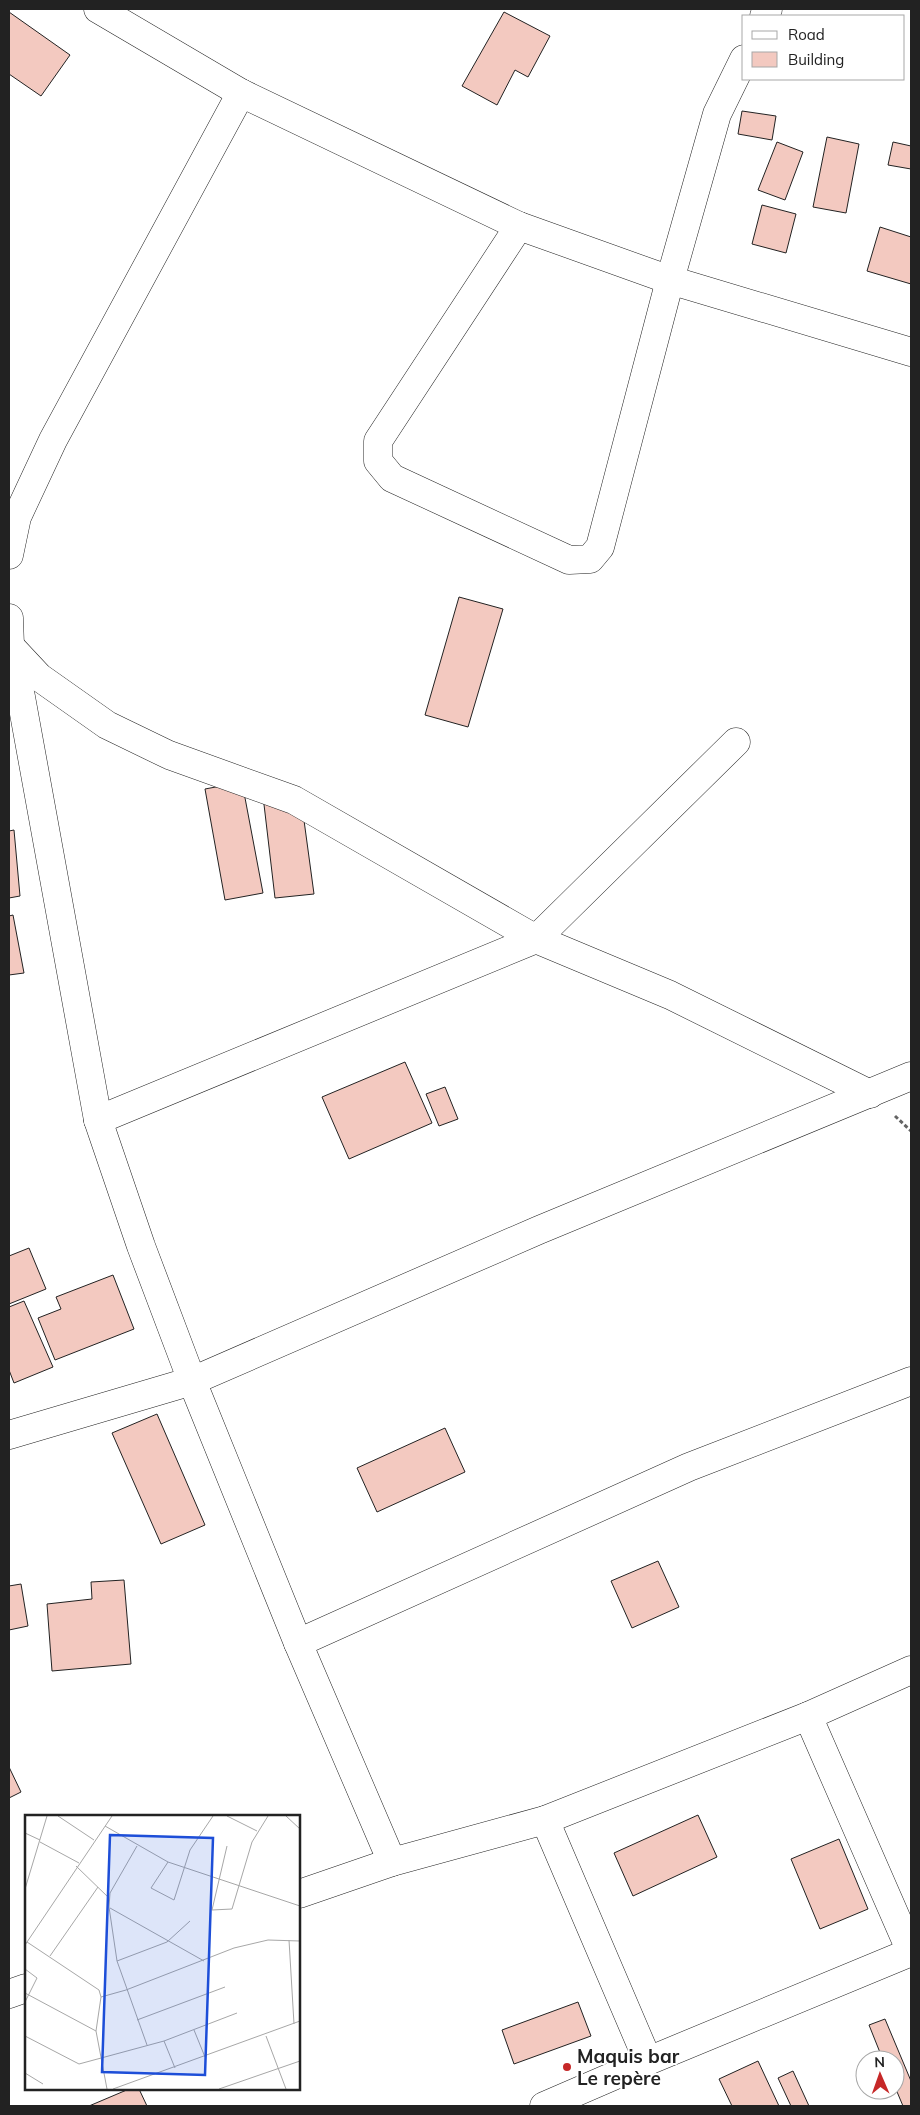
<svg xmlns="http://www.w3.org/2000/svg" width="920" height="2115" viewBox="0 0 920 2115" font-family="Mulish,sans-serif">
	<style>
		.building { fill: #f3c9c0; stroke: #222 }
		.lines { fill: none; stroke-linecap: round; stroke-linejoin: round }
		.minor-casing { stroke: #222; stroke-width: 29 }
		.path { stroke: #646464; stroke-width: 3; stroke-dasharray: 4 2.5; stroke-linecap: butt }
		.minor { stroke: #fff; stroke-width: 28 }
		.poi-dot { fill: #c62828; stroke: #fff; stroke-width: 2 }
		.labels { text-anchor: middle; stroke-width: 4; stroke-linejoin: round; paint-order: stroke }
		.poi-label { font-size: 19px; font-weight: bold; fill: #222; stroke: #fff; text-anchor: start }
		.inset-road { fill: none; stroke: #a7a7a7; stroke-width: 1 }
		.view { fill: #1d4ed8; fill-opacity: 0.15; stroke: #1d4ed8; stroke-width: 2.5 }
		.inset-edge { fill: none; stroke: #222; stroke-width: 2.5 }
	</style>
	<rect width="100%" height="100%" fill="#fff"/>
	<g class="building">
		<polygon points="9,12 70,55 41,96 9,74"/>
		<polygon points="504,12 550,36 528,77 515,70 497,105 462,86"/>
		<polygon points="742,111 776,116 772,140 738,134"/>
		<polygon points="827,137 859,144 846,213 813,207"/>
		<polygon points="777,142 803,152 785,200 758,190"/>
		<polygon points="893,142 911,146 911,169 888,165"/>
		<polygon points="762,205 796,214 786,253 752,244"/>
		<polygon points="880,227 911,237 911,284 867,271"/>
		<polygon points="459,597 503,609 468,727 425,715"/>
		<polygon points="242,782 263,893 225,900 205,789"/>
		<polygon points="263,796 303,813 314,894 275,898"/>
		<polygon points="14,830 20,896 9,898 9,831"/>
		<polygon points="13,915 24,973 9,975 9,916"/>
		<polygon points="405,1062 432,1123 349,1159 322,1097"/>
		<polygon points="445,1087 458,1119 439,1126 426,1094"/>
		<polygon points="29,1248 46,1289 9,1304 9,1256"/>
		<polygon points="113,1275 134,1329 55,1360 38,1318 61,1309 56,1297"/>
		<polygon points="24,1301 53,1367 14,1383 9,1370 9,1307"/>
		<polygon points="157,1414 205,1525 161,1544 112,1433"/>
		<polygon points="445,1428 465,1472 377,1512 357,1468"/>
		<polygon points="658,1561 679,1607 632,1628 611,1581"/>
		<polygon points="124,1580 131,1664 52,1671 47,1604 92,1599 91,1582"/>
		<polygon points="21,1584 28,1626 9,1630 9,1586"/>
		<polygon points="9,1767 21,1792 9,1798"/>
		<polygon points="698,1815 717,1857 633,1896 614,1853"/>
		<polygon points="839,1839 868,1909 820,1929 791,1859"/>
		<polygon points="578,2002 591,2036 514,2064 502,2030"/>
		<polygon points="885,2019 911,2081 911,2106 903,2106 895,2087 895,2060 883,2060 869,2025"/>
		<polygon points="758,2061 779,2106 732,2106 719,2079"/>
		<polygon points="793,2071 809,2106 791,2106 778,2078"/>
		<polygon points="129,2089 139,2089 147,2106 89,2106"/>
	</g>
	<g class="lines">
		<defs>
			<g id="minor">
				<polyline points="98,9 241,93 519,226 670,280 911,352"/>
				<polyline points="764,16 768,9"/>
				<polyline points="519,226 378,441 378,461 392,478 569,560 590,559 600,547 670,280 717,114 744,59"/>
				<polyline points="9,555 17,517 53,440 241,93"/>
				<polyline points="9,618 10,646 21,697 98,1120 141,1246 192,1381 298,1643 392,1862"/>
				<polyline points="10,646 39,677 107,725 169,755 294,800 536,939 670,995 870,1094"/>
				<polyline points="98,1120 536,939 736,742"/>
				<polyline points="9,1435 192,1381 539,1230 911,1076"/>
				<polyline points="298,1643 689,1467 911,1381"/>
				<polyline points="545,1820 648,2061"/>
				<polyline points="299,1894 392,1862 545,1820 808,1716 911,1670"/>
				<polyline points="9,1994 26,1988"/>
				<polyline points="544,2106 648,2061 911,1952 808,1716"/>
			</g>
		</defs>
		<use href="#minor" class="minor-casing"/>
		<polyline class="path" points="895,1116 911,1131"/>
		<use href="#minor" class="minor"/>
	</g>
	<circle class="poi-dot" cx="567" cy="2067" r="5"/>
	<g class="labels">
		<g class="poi-label">
			<text x="577" y="2063">Maquis bar<tspan x="577" dy="22">Le repère</tspan></text>
		</g>
	</g>
	<g transform="translate(25 1815)">
		<rect width="275" height="275" fill="#fff"/>
		<path class="inset-road" d="M 33,1 L 69,25M 202,1 L 232,16M 261,1 L 275,14M 80,11 L 143,47 L 275,91M 0,18 L 15,25M 15,27 L 54,48M 112,31 L 85,78 L 84,92 L 92,146 L 122,230M 202,31 L 187,95 L 207,94 L 227,27 L 243,1M 143,47 L 126,73 L 149,85 L 165,35 L 188,1M 51,51 L 84,83M 0,74 L 22,1M 85,93 L 179,146M 264,125 L 269,209M 2,127 L 74,175 L 76,182 L 71,216 L 82,274M 0,130 L 87,1M 25,141 L 73,72M 92,146 L 142,127 L 165,106M 0,154 L 12,163 L 0,187M 0,178 L 71,216M 76,182 L 101,175 L 209,133 L 243,125 L 275,126M 112,205 L 200,172M 169,215 L 180,242M 0,221 L 54,249 L 139,226 L 212,198M 241,221 L 261,274M 139,226 L 150,253M 0,258 L 18,269M 88,274 L 275,206M 194,274 L 275,246"/>
		<path class="view" d="M 85,20 L 188,23 L 180,260 L 77,257 Z"/>
		<rect width="275" height="275" class="inset-edge"/>
	</g>
	<rect width="920" height="2115" fill="none" stroke="#222222" stroke-width="20"/>
	<rect x="742" y="15" width="162" height="65" fill="#ffffff" stroke="#a7a7a7"/>
	<rect x="752" y="31" width="25" height="8" fill="#ffffff" stroke="#a7a7a7"/>
	<text x="788" y="40" font-size="15" fill="#222222">Road</text>
	<rect x="752" y="52" width="25" height="15" fill="#f3c9c0" stroke="#a7a7a7"/>
	<text x="788" y="65" font-size="15" fill="#222222">Building</text>
	<g transform="translate(880 2075) rotate(358)"><circle r="24" fill="#ffffff" stroke="#a7a7a7"/>
	<path d="M0-4L9 19L0 12L-9 19Z" fill="#c62828"/>
	<text y="-8" font-size="14" font-weight="bold" text-anchor="middle" fill="#222222">N</text>
	</g>
</svg>
